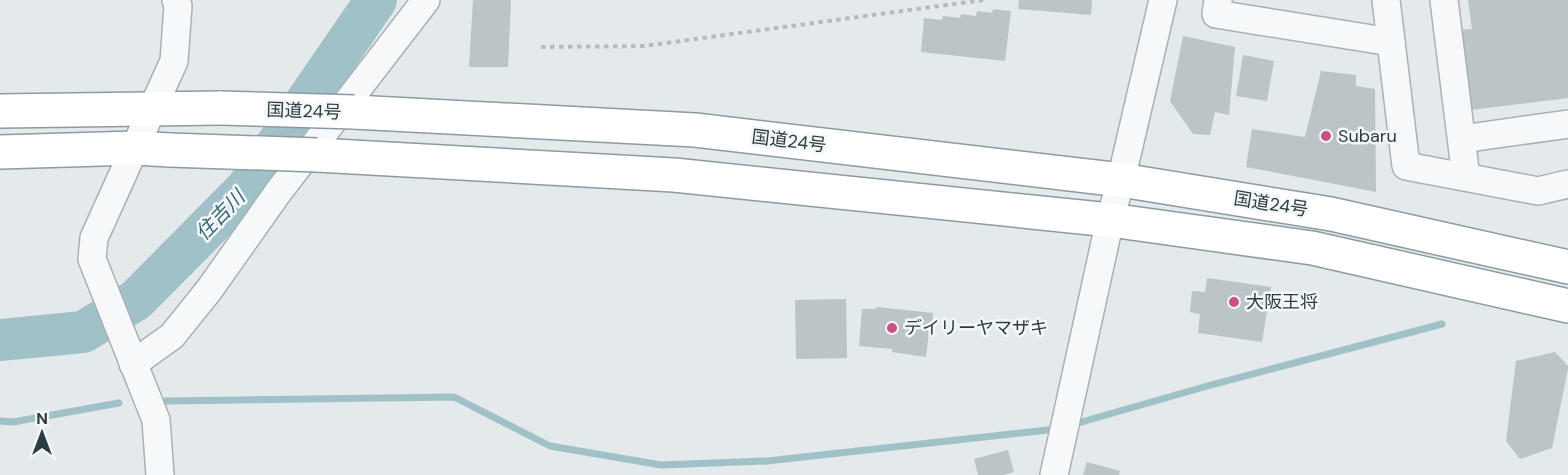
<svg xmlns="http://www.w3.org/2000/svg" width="1568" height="475" viewBox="0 0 1568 475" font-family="'DM Sans','Noto Sans JP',sans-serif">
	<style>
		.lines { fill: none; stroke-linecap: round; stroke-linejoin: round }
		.stream { stroke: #a1c1c8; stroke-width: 7 }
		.river { stroke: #a1c1c8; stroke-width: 42 }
		.building { fill: #bbc4c7 }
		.minor-casing { stroke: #a9b1b5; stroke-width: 30 }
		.highway-casing { stroke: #8c9ba1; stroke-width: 36 }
		.path { stroke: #b5bcbe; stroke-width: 4; stroke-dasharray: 4.5 4.5; stroke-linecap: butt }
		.minor { stroke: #f6f8f9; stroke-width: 27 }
		.highway { stroke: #fff; stroke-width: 33 }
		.highway-bridge-casing { stroke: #8c9ba1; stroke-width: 36; stroke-linecap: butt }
		.highway-bridge { stroke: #fff; stroke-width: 33 }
		.poi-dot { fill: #c85189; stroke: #f3f7f8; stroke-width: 2 }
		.labels { text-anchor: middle; stroke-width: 5; stroke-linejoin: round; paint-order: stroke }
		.street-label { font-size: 18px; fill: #2c3b42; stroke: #f3f7f8 }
		.poi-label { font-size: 18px; fill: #2c3b42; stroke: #f3f7f8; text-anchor: start }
		.water-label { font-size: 20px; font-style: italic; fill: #386774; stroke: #f3f7f8 }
	</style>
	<rect width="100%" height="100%" fill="#e4e9eb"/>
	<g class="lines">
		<g class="stream">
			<polyline points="166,401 454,397 550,446 661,465 767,461 1057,429"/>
			<polyline points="0,421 13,422 119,403"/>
			<polyline points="1071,425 1211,385 1442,324"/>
		</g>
		<polyline class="river" points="0,340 83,332 136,300 247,188 376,0"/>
	</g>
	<g class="building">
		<polygon points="473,0 511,0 508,67 469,67"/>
		<polygon points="1019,0 1092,0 1091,15 1018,9"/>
		<polygon points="1468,0 1568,0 1568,98 1470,110 1460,30 1472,29"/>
		<polygon points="993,9 1011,11 1005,61 921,52 924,18 942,20 943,16 960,18 961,14 976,16 977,11 992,13"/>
		<polygon points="1183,36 1235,47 1229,115 1215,112 1210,135 1193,134 1170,101"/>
		<polygon points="1243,55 1274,61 1267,101 1236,96"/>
		<polygon points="1321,71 1356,75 1356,86 1375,89 1376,192 1246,167 1252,129 1305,137"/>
		<polygon points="1207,278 1271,287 1262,342 1198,333 1200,314 1190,312 1192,291 1205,292"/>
		<polygon points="846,299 847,358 796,359 795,300"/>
		<polygon points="877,307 933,313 932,332 929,332 926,357 892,352 892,349 859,346 862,309 876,309"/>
		<polygon points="1555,352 1568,366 1568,369 1552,448 1520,459 1506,441 1516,361"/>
		<polygon points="1008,450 1014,472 1003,475 978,475 974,459"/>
		<polygon points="1087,462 1120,471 1119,475 1083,475"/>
	</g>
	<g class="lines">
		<defs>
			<g id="minor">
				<polyline points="1218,0 1216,14 1391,42"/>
				<polyline points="1386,0 1406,166 1538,191 1568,184"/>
				<polyline points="1444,0 1466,177"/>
				<polyline points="1462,139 1568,124"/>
				<polyline points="133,364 172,336 209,290 279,191 426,0"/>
				<polyline points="160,475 156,420 92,259 94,238 174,61 178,6 176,0"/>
				<polyline points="1054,475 1110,220 1121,180 1163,0"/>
			</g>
			<g id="highway">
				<polyline points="0,111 221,108"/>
				<polyline points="354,112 695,130 1121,180 1331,214 1568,267"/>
				<polyline points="0,152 135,148 170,150"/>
				<polyline points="317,155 674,175 1110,220 1312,248 1568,306"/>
			</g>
		</defs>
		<use href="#minor" class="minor-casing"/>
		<use href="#highway" class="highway-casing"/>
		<polyline class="path" points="541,47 644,46 983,0"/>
		<use href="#minor" class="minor"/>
		<use href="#highway" class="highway"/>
		<defs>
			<g id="highway-bridge">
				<polyline points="221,108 354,112"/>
				<polyline points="170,150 317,155"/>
			</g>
		</defs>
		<use href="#highway-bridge" class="highway-bridge-casing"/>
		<use href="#highway-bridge" class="highway-bridge"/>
	</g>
	<g class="poi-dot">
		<circle cx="1326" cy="136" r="6"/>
		<circle cx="1234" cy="302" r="6"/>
		<circle cx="892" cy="328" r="6"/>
	</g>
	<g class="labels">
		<g class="street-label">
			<text transform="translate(304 111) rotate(2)" y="6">国道24号</text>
			<text transform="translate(789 141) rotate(7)" y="6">国道24号</text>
			<text transform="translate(1271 204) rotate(9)" y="6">国道24号</text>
		</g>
		<g class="poi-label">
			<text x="1338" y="142">Subaru</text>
			<text x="1246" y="308">大阪王将</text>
			<text x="904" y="334">デイリーヤマザキ</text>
		</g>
		<g class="water-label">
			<text transform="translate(220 215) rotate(-46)" y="7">住吉川</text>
		</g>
	</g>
	<g transform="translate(42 433)" stroke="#f3f7f8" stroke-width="4.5" paint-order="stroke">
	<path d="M0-4.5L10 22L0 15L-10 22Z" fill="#2c3b42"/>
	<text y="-9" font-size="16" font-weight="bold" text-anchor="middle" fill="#2c3b42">N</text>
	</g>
</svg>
